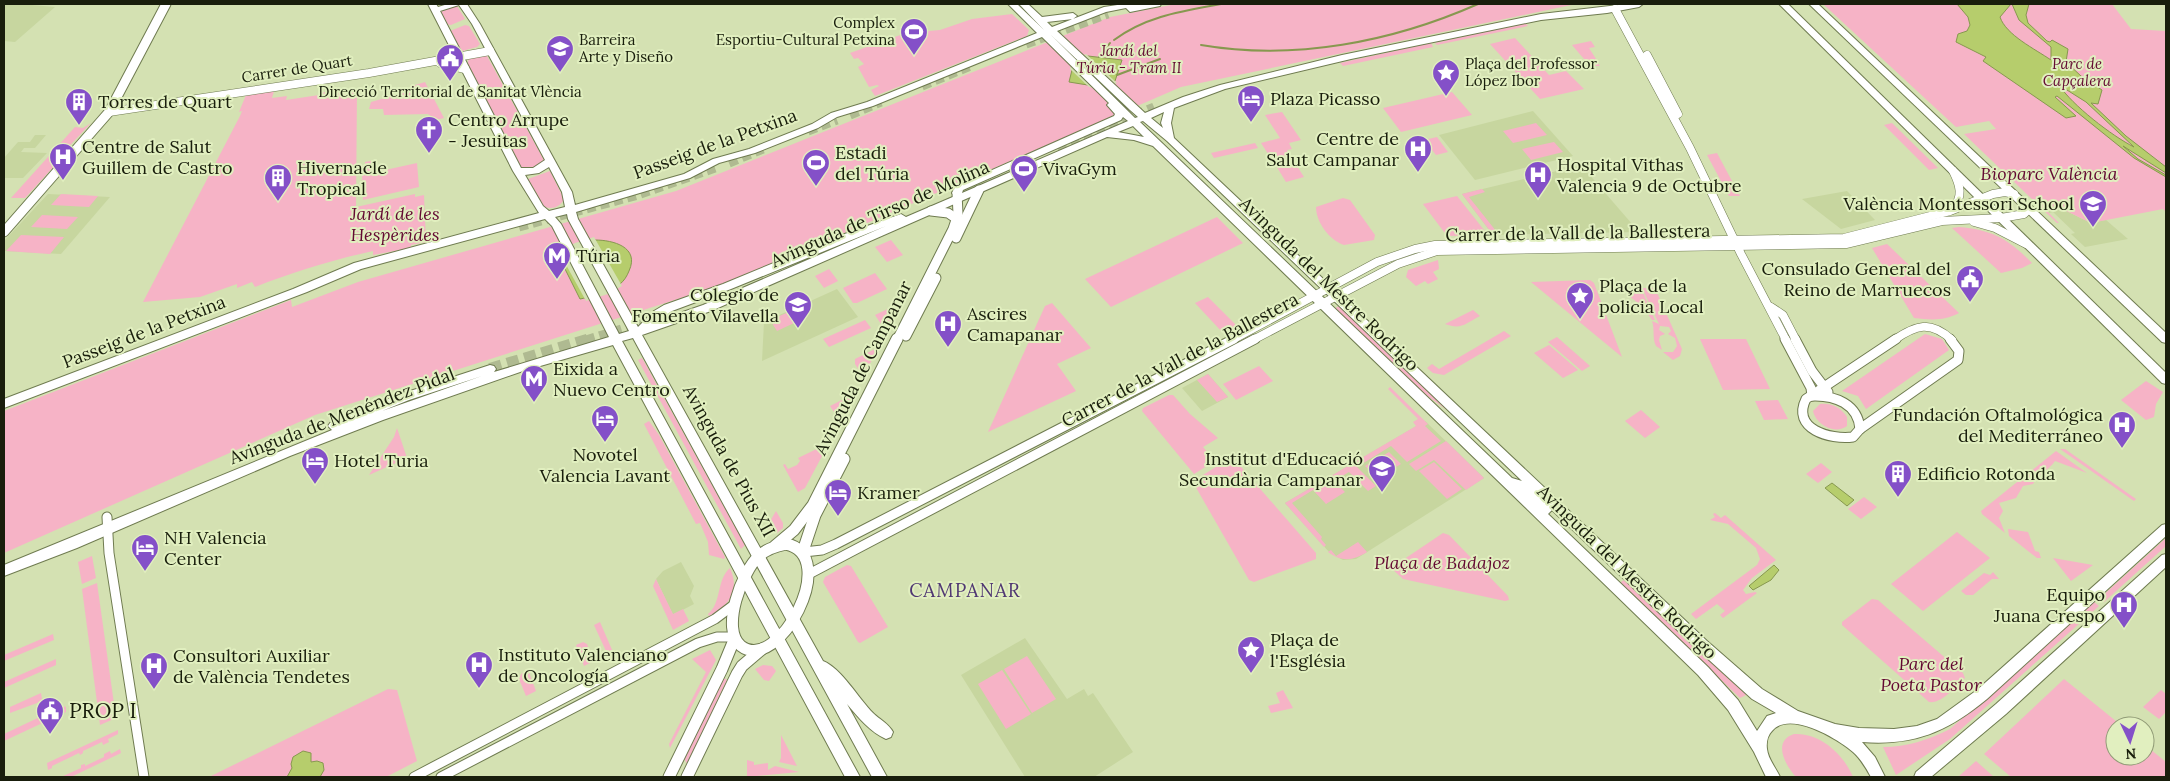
<svg xmlns="http://www.w3.org/2000/svg" width="2170" height="781" viewBox="0 0 2170 781" font-family="Lora,serif">
	<style>
		.built { fill: #c7d69f }
		.green { fill: #f6b3c6 }
		.water { fill: #b6cd6c; stroke: #87984f; fill-rule: evenodd }
		.pier { fill: #d4e1b2 }
		.lines { fill: none; stroke-linecap: round; stroke-linejoin: round }
		.stream { stroke: #87984f; stroke-width: 2 }
		.primary-tunnel-far1 { stroke: #afba91; stroke-width: 9; stroke-dasharray: 9 5; stroke-linecap: butt }
		.primary-tunnel { stroke: #afba91; stroke-width: 12; stroke-dasharray: 12 6; stroke-linecap: butt }
		.tertiary-far1-casing { stroke: #6f7b50; stroke-width: 9 }
		.tertiary-casing { stroke: #6f7b50; stroke-width: 11 }
		.secondary-far1-casing { stroke: #6f7b50; stroke-width: 11 }
		.secondary-casing { stroke: #6f7b50; stroke-width: 13 }
		.primary-casing { stroke: #6f7b50; stroke-width: 2 }
		.tertiary-far1 { stroke: #fff; stroke-width: 8 }
		.tertiary { stroke: #fff; stroke-width: 9 }
		.secondary-far1 { stroke: #fff; stroke-width: 9 }
		.secondary { stroke: #fff; stroke-width: 11 }
		.primary { fill: #fff; fill-rule: evenodd }
		.labels { text-anchor: middle; stroke-width: 4; stroke-linejoin: round; paint-order: stroke }
		.far-poi-label { font-size: 15px; fill: #191e0c; stroke: #e1efbf; text-anchor: start }
		.far-park-label { font-size: 15px; font-style: italic; fill: #630932; stroke: #e1efbf }
		.far-street-label { font-size: 15px; fill: #191e0c; stroke: #e1efbf }
		.poi-label { font-size: 18px; fill: #191e0c; stroke: #e1efbf; text-anchor: start }
		.street-label { font-size: 18px; fill: #191e0c; stroke: #e1efbf }
		.park-label { font-size: 18px; font-style: italic; fill: #630932; stroke: #e1efbf }
		.neighbourhood-label { font-size: 19px; letter-spacing: 1px; fill: #503873; stroke: #e1efbf }
		.near-poi-label { font-size: 21px; fill: #191e0c; stroke: #e1efbf; text-anchor: start }
	</style>
	<rect width="100%" height="100%" fill="#d4e1b2"/>
	<g class="built">
		<polygon points="4,4 20,4 55,7 15,42 4,41"/>
		<polygon points="1533,111 1573,156 1475,180 1439,135"/>
		<polygon points="35,135 46,135 35,148 24,148 21,152 47,153 23,178 4,178 4,158 18,142 30,142"/>
		<polygon points="1581,165 1639,232 1493,235 1462,194"/>
		<polygon points="1847,191 1875,220 1841,229 1802,199"/>
		<polygon points="48,194 110,197 61,254 4,251 4,241"/>
		<polygon points="2056,206 2091,223 2106,220 2128,239 2085,247 2071,234 2075,233 2053,212 2049,213 2043,208"/>
		<polygon points="837,289 858,317 762,361 764,322"/>
		<polygon points="1208,374 1228,397 1202,411 1182,388"/>
		<polygon points="1425,421 1484,478 1356,559 1343,560 1330,553 1285,503"/>
		<polygon points="681,562 694,586 690,596 694,604 673,615 656,579 663,571"/>
		<polygon points="1025,638 1067,699 1084,689 1088,696 1093,693 1133,752 1094,777 1025,777 961,675"/>
	</g>
	<g class="green">
		<polygon points="1176,4 1576,4 1181,87 731,282 315,415 4,553 4,411 291,300 292,307 358,282 676,191 1110,17"/>
		<polygon points="1823,4 2112,4 2131,29 2166,31 2166,212 2163,209 2091,223 2056,206 2044,208 2059,223 2057,223 1964,134 1996,129 1989,121 1956,127"/>
		<polygon points="457,6 465,19 451,25 446,24 441,11"/>
		<polygon points="1012,14 1029,30 1027,36 875,96 871,90 879,86 877,85 869,87 858,67 864,64 858,58 854,59 850,53 906,33 940,30 972,19"/>
		<polygon points="1525,23 1528,26 1437,45 1435,43"/>
		<polygon points="465,25 469,26 480,44 477,47 462,51 450,31"/>
		<polygon points="1515,38 1549,75 1566,71 1584,89 1540,99 1490,44"/>
		<polygon points="1591,41 1595,47 1589,48 1598,62 1592,63 1598,63 1600,66 1590,66 1572,45"/>
		<polygon points="1431,43 1433,47 1343,66 1340,63"/>
		<polygon points="482,55 487,56 545,162 538,168 522,169 467,64 469,59"/>
		<polygon points="425,82 444,118 436,120 428,114 384,115 383,109 369,109 371,102 413,90 412,86"/>
		<path d="M 357,89 L 356,207 L 415,194 L 415,197 L 424,195 L 426,242 L 411,245 L 411,248 L 373,255 L 373,251 C 332,260 293,272 255,287 L 252,282 L 237,288 L 237,284 L 200,297 L 143,302 L 240,116 L 242,111 L 239,112 L 246,95 L 274,91 L 272,98 L 287,96 L 286,100 L 319,95 L 324,92 L 328,94 Z"/>
		<polygon points="1452,92 1472,115 1401,132 1383,108"/>
		<polygon points="1282,112 1301,140 1289,143 1292,149 1287,150 1289,154 1274,163 1261,143 1280,138 1265,115"/>
		<polygon points="91,123 60,156 58,162 25,198 11,198 75,127 83,128"/>
		<polygon points="1536,123 1547,135 1513,143 1503,131"/>
		<polygon points="1892,123 1938,168 1929,170 1884,125"/>
		<polygon points="1437,137 1448,152 1436,155 1424,140"/>
		<polygon points="1418,142 1429,157 1416,160 1405,145"/>
		<polygon points="1554,142 1563,152 1531,160 1522,149"/>
		<polygon points="1255,143 1258,148 1214,158 1211,153"/>
		<polygon points="1717,153 1740,196 1729,196 1707,155"/>
		<polygon points="1290,155 1304,177 1286,182 1275,164"/>
		<polygon points="376,160 376,172 417,163 419,187 363,200 362,175 365,174 365,162"/>
		<path d="M 550,171 L 564,199 C 560,208 550,210 542,206 L 528,179 Z"/>
		<polygon points="1482,189 1485,192 1469,197 1496,231 1500,231 1501,235 1493,235 1462,194"/>
		<polygon points="61,194 98,196 89,207 51,205"/>
		<polygon points="1457,196 1488,235 1447,236 1423,204"/>
		<path d="M 1343,198 L 1350,200 L 1375,235 L 1374,240 L 1344,245 C 1329,240 1316,222 1316,207 Z"/>
		<polygon points="42,215 78,217 67,229 31,227"/>
		<polygon points="1217,217 1243,243 1111,307 1085,279"/>
		<path d="M 1959,227 C 1993,230 2008,239 2032,263 L 2022,268 L 2001,273 L 1952,228 Z"/>
		<polygon points="21,235 64,237 50,254 6,251"/>
		<polygon points="891,240 903,255 887,262 875,247"/>
		<path d="M 1887,244 L 1959,313 C 1944,321 1931,320 1914,318 L 1872,248 Z"/>
		<polygon points="1438,260 1439,269 1433,272 1438,279 1428,284 1425,281 1416,286 1406,277 1408,270"/>
		<polygon points="829,269 838,281 824,288 815,276"/>
		<polygon points="875,273 887,289 857,303 853,303 843,288"/>
		<polygon points="1590,280 1594,283 1622,357 1531,282"/>
		<polygon points="1635,288 1641,288 1655,320 1652,320 1642,306 1629,296"/>
		<path d="M 1642,288 L 1655,288 L 1682,349 L 1680,356 L 1673,360 L 1663,352 L 1673,352 L 1677,346 L 1675,338 L 1668,334 L 1671,331 L 1669,327 L 1660,326 L 1659,330 L 1665,334 L 1660,336 L 1659,340 L 1662,350 L 1656,346 C 1652,338 1655,330 1652,321 L 1659,324 Z"/>
		<polygon points="1208,297 1237,326 1223,333 1195,303"/>
		<polygon points="1052,303 1091,348 1057,364 1076,391 988,432 1045,306"/>
		<polygon points="898,304 901,305 889,329 885,330 875,315"/>
		<polygon points="1339,306 1451,413 1422,392 1334,309"/>
		<polygon points="798,308 805,318 777,331 770,320"/>
		<path d="M 1473,310 L 1480,316 C 1465,324 1461,330 1445,324 Z"/>
		<polygon points="865,320 871,328 829,347 823,339"/>
		<polygon points="1504,331 1511,336 1444,375 1433,373 1427,368 1432,364 1439,369"/>
		<polygon points="1925,334 1942,339 1949,350 1866,409 1858,396 1842,391"/>
		<polygon points="1557,337 1590,366 1582,371 1548,342"/>
		<polygon points="1700,339 1746,339 1770,389 1723,390"/>
		<polygon points="1549,345 1578,370 1563,378 1534,353"/>
		<polygon points="877,348 878,349 863,376 855,364 855,359"/>
		<polygon points="642,358 745,545 741,549 638,360"/>
		<polygon points="1259,366 1273,381 1236,400 1223,384"/>
		<polygon points="1208,374 1228,397 1217,402 1197,380"/>
		<polygon points="2146,381 2163,392 2156,404 2154,417 2146,420 2121,400"/>
		<polygon points="1390,387 1428,424 1425,426 1441,441 1407,462 1391,446 1357,467 1376,486 1368,491 1349,472 1334,481 1345,492 1326,504 1313,490 1292,503 1322,537 1321,539 1326,545 1324,547 1285,503 1416,426 1413,422 1418,419 1388,389"/>
		<polygon points="1169,395 1173,395 1190,414 1218,438 1203,447 1215,461 1194,474 1142,411 1143,408"/>
		<polygon points="850,396 852,397 840,421 830,406"/>
		<polygon points="1778,400 1788,419 1764,420 1755,401"/>
		<path d="M 1820,404 C 1831,403 1840,407 1847,417 L 1847,426 C 1835,435 1816,425 1813,411 Z"/>
		<polygon points="1641,410 1660,427 1645,438 1625,421"/>
		<polygon points="649,421 659,435 725,557 724,559 709,555 708,542 700,523 696,524 644,424"/>
		<polygon points="397,428 407,458 369,475 394,437"/>
		<polygon points="1446,441 1484,478 1466,490 1434,460 1416,471 1409,464"/>
		<polygon points="829,443 805,488 798,492 783,465 785,464 788,469 797,465 800,461 798,458"/>
		<polygon points="2060,449 2065,449 2136,499 2134,501"/>
		<path d="M 2056,451 L 2087,473 L 2055,461 C 2048,471 2039,473 2033,484 L 2023,486 L 2016,498 L 1999,503 L 2003,511 L 1999,518 L 2005,533 L 1982,514 L 1981,511 Z"/>
		<polygon points="1389,452 1401,464 1378,478 1365,466"/>
		<polygon points="1229,459 1236,461 1316,553 1316,559 1254,582 1249,580 1194,484 1198,478"/>
		<polygon points="1434,462 1462,489 1447,499 1419,471"/>
		<polygon points="1821,463 1832,472 1818,483 1806,474"/>
		<polygon points="1864,497 1877,507 1861,519 1848,509"/>
		<polygon points="776,511 783,523 783,528 777,533 768,533 769,523"/>
		<polygon points="1715,513 1721,518 1725,515 1776,560 1752,578 1743,590 1746,594 1755,592 1757,593 1723,618 1720,615 1725,611 1717,604 1696,619 1691,614 1757,565 1760,559 1756,548 1728,524 1710,520 1715,517 1713,514"/>
		<polygon points="2008,529 2028,532 2035,551 2039,552 2041,558 2037,558 2009,536"/>
		<polygon points="1957,532 1990,558 1923,611 1891,584"/>
		<polygon points="1443,533 1449,535 1508,596 1509,600 1505,601 1403,579 1391,568"/>
		<polygon points="2166,538 2166,546 2104,602 2099,599"/>
		<path d="M 1358,542 L 1367,552 C 1353,561 1342,562 1328,552 L 1331,550 L 1336,556 Z"/>
		<polygon points="92,556 96,578 82,584 78,562"/>
		<polygon points="2053,558 2093,565 2071,581"/>
		<polygon points="847,565 851,566 888,627 860,643 858,642 823,582 825,577"/>
		<path d="M 730,568 C 740,591 730,605 709,616 L 708,614 C 722,603 716,580 730,568 Z"/>
		<polygon points="1993,572 1999,579 1992,579 1973,595 1966,595 1961,591 1984,573 1990,575"/>
		<polygon points="656,579 673,614 683,609 689,621 673,630 653,586"/>
		<polygon points="1625,579 1734,683 1748,694 1740,698 1620,583"/>
		<polygon points="97,583 116,718 100,725 82,589"/>
		<path d="M 1872,599 L 1878,600 L 1887,608 L 1963,673 L 1965,678 C 1956,686 1942,704 1929,702 L 1842,625 L 1842,622 Z"/>
		<path d="M 2094,602 L 2099,606 L 1950,739 L 1896,775 L 1883,747 C 1907,747 1928,740 1950,729 Z"/>
		<polygon points="600,622 616,659 611,662 594,625"/>
		<polygon points="53,634 54,640 4,661 4,655"/>
		<polygon points="583,642 587,644 594,661 584,666 576,645"/>
		<polygon points="710,650 716,660 670,748 669,744 706,672 692,659"/>
		<polygon points="1027,656 1056,699 1032,713 1004,669"/>
		<polygon points="56,659 56,665 4,688 4,682"/>
		<polygon points="763,665 772,666 776,671 769,681 764,680 755,669"/>
		<polygon points="528,670 536,691 526,696 519,679 521,674"/>
		<polygon points="1002,670 1031,714 1006,729 978,684"/>
		<polygon points="724,678 727,680 687,764 684,758"/>
		<polygon points="2064,679 2122,726 2115,726 2115,756 2145,756 2145,745 2166,762 2166,777 2011,777 1984,754"/>
		<polygon points="388,689 397,690 417,761 386,777 209,777"/>
		<polygon points="1283,690 1293,708 1271,713 1268,706 1280,703 1276,693"/>
		<polygon points="2161,690 2166,694 2166,712 2159,719 2143,707"/>
		<polygon points="41,693 42,699 37,703 10,713 10,707"/>
		<polygon points="63,706 66,707 66,712 4,741 4,734"/>
		<polygon points="118,730 118,734 108,739 109,742 103,745 102,742 83,751 83,753 80,755 79,753 52,766 52,768 48,770 47,763"/>
		<path d="M 1794,734 C 1820,732 1844,755 1853,777 L 1796,777 C 1785,765 1772,741 1794,734 Z"/>
		<polygon points="781,735 797,766 779,762 781,758"/>
		<polygon points="120,749 121,753 71,777 61,777 81,768 81,765 85,764 85,766 104,757 104,754 110,751 111,754"/>
		<polygon points="747,760 754,762 754,765 768,763 768,770 775,766 799,772 747,777"/>
		<polygon points="1976,761 1994,777 1958,777"/>
	</g>
	<g class="water">
		<path d="M 1957,4 L 2011,4 L 2000,17 C 2006,35 2035,49 2051,60 L 2051,47 L 2019,20 L 2012,4 L 2029,4 L 2026,15 L 2028,23 L 2047,41 L 2050,42 L 2052,40 L 2068,49 L 2066,62 L 2081,76 L 2102,90 L 2098,104 L 2091,103 L 2126,136 L 2166,167 L 2166,173 L 2123,146 L 2138,159 L 2166,175 L 2166,177 L 2134,158 L 2057,96 L 2055,97 L 2076,116 L 2066,118 L 1983,61 L 1986,57 L 1956,42 L 1958,34 L 1967,31 L 1970,25 L 1968,17 ZM 2059,85 L 2086,102 L 2134,147 C 2112,136 2072,105 2059,85 Z"/>
		<polygon points="1088,56 1122,60 1115,81 1100,87 1069,82 1074,62"/>
		<path d="M 595,240 C 613,240 640,247 629,271 C 627,276 624,281 620,284 C 613,289 588,298 580,299 L 558,255 Z"/>
		<polygon points="1832,483 1854,500 1847,506 1825,488"/>
		<polygon points="1774,565 1779,570 1771,580 1753,590 1749,586"/>
		<polygon points="303,751 311,753 311,762 317,761 323,763 324,770 320,777 287,777 292,768 291,764 293,757"/>
	</g>
	<g class="pier">
		<polygon points="1086,54 1117,83 1100,89 1089,87 1070,69 1073,60"/>
		<polygon points="594,237 622,286 608,294 586,301 559,252 575,243"/>
	</g>
	<g class="lines">
		<g class="stream">
			<path d="M 1114,40 C 1146,16 1183,11 1221,4"/>
			<path d="M 1201,45 C 1294,61 1392,42 1478,4"/>
			<polyline points="1099,57 1110,43"/>
			<polyline points="1117,75 1160,59"/>
		</g>
		<g class="primary-tunnel-far1">
			<polyline points="1026,44 1108,14"/>
			<polyline points="922,86 973,65"/>
			<polyline points="850,115 881,102"/>
			<polyline points="808,131 837,120"/>
			<polyline points="1058,149 1154,107"/>
			<polyline points="729,163 763,149"/>
			<polyline points="519,227 638,195 715,168"/>
			<polyline points="586,340 677,312"/>
		</g>
		<polyline class="primary-tunnel" points="490,369 590,339"/>
		<defs>
			<g id="tertiary-far1">
				<polyline points="1615,9 1690,148 1741,254 1786,340"/>
				<polyline points="1647,55 1678,114"/>
				<polyline points="440,63 465,69"/>
				<polyline points="109,112 369,73 490,51"/>
				<path d="M 1952,209 C 1964,197 1960,185 1953,171"/>
				<polyline points="1974,222 1995,228 2026,244"/>
				<polyline points="1771,307 1783,315 1796,340"/>
				<polyline points="1232,340 1377,262 1415,249 1435,245 1844,238 1950,211 1993,194 2005,192 2014,194"/>
				<polyline points="1253,340 1398,264 1437,251 1846,244 1942,221 2001,218 2024,214 2029,209"/>
				<path d="M 1894,340 C 1916,325 1930,320 1952,340"/>
			</g>
			<g id="tertiary">
				<polyline points="1785,339 1811,388 1812,396"/>
				<polyline points="1795,339 1812,371 1828,392"/>
				<path d="M 1812,396 C 1835,395 1858,404 1860,429"/>
				<path d="M 1860,429 L 1853,437 C 1830,440 1791,429 1806,399 L 1896,339"/>
				<polyline points="1860,429 1958,360 1959,351 1950,339"/>
				<polyline points="107,517 109,553 144,777"/>
				<polyline points="804,552 822,550 836,544 1234,339"/>
				<polyline points="809,574 1255,339"/>
				<polyline points="414,777 715,619 735,604"/>
				<polyline points="441,777 698,643 717,637 733,637"/>
			</g>
			<g id="secondary-far1">
				<polyline points="931,211 948,213 957,219"/>
				<polyline points="4,232 109,112 166,4"/>
				<polyline points="956,238 979,190"/>
				<polyline points="906,336 936,278"/>
				<polyline points="897,340 953,229 958,214 957,193"/>
			</g>
			<g id="secondary">
				<path d="M 786,544 C 842,555 778,675 741,646 C 720,630 742,571 759,556 C 766,549 776,546 786,544 Z"/>
				<polyline points="775,546 794,530 813,505 897,339"/>
				<polyline points="803,551 815,515 844,459"/>
				<polyline points="669,777 722,669 734,640"/>
				<polyline points="687,777 737,674 742,666 762,649"/>
			</g>
			<g id="primary">
				<path d="M 428,4 L 436,4 L 438,7 L 448,4 L 467,4 L 480,24 L 572,192 L 575,205 L 684,174 L 713,159 L 749,149 L 812,124 L 831,113 L 867,102 L 1037,33 L 1008,4 L 1017,4 L 1044,30 L 1019,4 L 1028,4 L 1042,17 L 1073,13 L 1077,16 L 1073,19 L 1047,22 L 1052,27 L 1104,7 L 1124,4 L 1161,4 L 1160,6 L 1130,12 L 1126,8 L 1106,12 L 1057,31 L 1145,113 L 1183,97 L 1220,85 L 1342,55 L 1541,14 L 1627,4 L 1643,4 L 1639,7 L 1607,13 L 1541,20 L 1351,59 L 1225,89 L 1174,108 L 1171,123 L 1174,138 L 1707,641 L 1762,689 L 1798,711 L 1835,724 L 1859,728 L 1894,729 L 1917,726 L 1937,719 L 1977,690 L 2162,525 L 2166,524 L 2166,536 L 1987,699 C 1947,732 1914,746 1862,742 L 1875,757 L 1885,777 L 1871,777 C 1866,768 1861,759 1853,752 C 1837,738 1789,710 1772,731 C 1768,735 1766,742 1767,749 C 1768,759 1776,768 1780,777 L 1766,777 L 1754,752 L 1728,710 L 1698,675 L 1153,146 L 1134,140 L 1107,137 L 711,311 L 642,335 L 823,661 C 841,668 859,699 873,713 C 879,719 889,724 893,732 L 891,737 L 886,739 C 870,732 858,717 847,704 L 887,777 L 872,777 L 633,338 L 622,341 L 860,777 L 845,777 L 613,345 L 523,371 L 383,420 L 290,456 L 77,548 L 4,576 L 4,565 L 332,430 L 328,426 L 330,423 L 401,394 L 490,365 L 494,366 L 496,369 L 494,372 L 609,337 L 552,226 L 545,219 L 361,269 L 307,292 L 4,408 L 4,399 L 293,289 L 354,263 L 539,213 L 513,171 ZM 459,5 L 472,24 L 545,160 L 533,168 L 521,168 L 440,11 ZM 1050,34 L 1130,110 L 1138,117 L 1135,118 ZM 1042,37 L 1109,103 L 1107,105 L 1115,114 L 1114,116 L 956,186 L 952,193 L 955,196 L 906,217 L 901,214 L 839,236 L 723,284 L 664,305 L 654,311 L 638,327 L 578,219 L 576,212 L 690,178 L 719,163 L 755,153 L 818,128 L 837,117 L 873,106 ZM 1164,112 L 1161,123 L 1163,128 L 1151,118 ZM 1123,117 L 1128,121 L 962,193 L 963,190 L 1121,120 ZM 1143,121 L 1167,141 L 1522,481 L 1512,478 L 1140,122 ZM 1133,126 L 1144,137 L 1118,132 ZM 549,167 L 562,192 L 565,207 L 549,211 L 543,206 L 525,175 L 539,173 ZM 567,214 L 568,219 L 629,331 L 619,334 L 561,224 L 555,217 ZM 886,226 L 703,305 L 657,321 L 672,311 L 731,289 ZM 482,376 L 382,411 L 409,400 ZM 1552,510 L 1697,649 L 1752,699 L 1776,713 L 1767,716 L 1757,731 L 1738,700 L 1708,667 L 1548,514 Z"/>
				<polygon points="1779,4 1788,4 2166,373 2166,384 2162,383"/>
				<polygon points="1809,4 1818,4 2166,333 2166,343 2162,342"/>
				<polygon points="2166,554 2166,567 2006,714 1931,777 1914,777 1916,772 1996,704 2162,555"/>
			</g>
		</defs>
		<use href="#tertiary-far1" class="tertiary-far1-casing"/>
		<use href="#tertiary" class="tertiary-casing"/>
		<use href="#secondary-far1" class="secondary-far1-casing"/>
		<use href="#secondary" class="secondary-casing"/>
		<use href="#primary" class="primary-casing"/>
		<use href="#tertiary-far1" class="tertiary-far1"/>
		<use href="#tertiary" class="tertiary"/>
		<use href="#secondary-far1" class="secondary-far1"/>
		<use href="#secondary" class="secondary"/>
		<use href="#primary" class="primary"/>
	</g>
	<defs>
		<symbol id="stadium-pin" viewBox="-11 -11 22 30"><path d="M0 17L-7.5 6A9.5 9.5 0 1 1 7.5 6Z" fill="#8450c8" stroke="#e1efbf"/><path d="M0-5a6.5 5 0 1 0 0 10a6.5 5 0 1 0 0-10ZM-3.5-1.8h7v3.6h-7Z" fill="#fff"/></symbol>
		<symbol id="university-pin" viewBox="-11 -11 22 30"><path d="M0 17L-7.5 6A9.5 9.5 0 1 1 7.5 6Z" fill="#8450c8" stroke="#e1efbf"/><path d="M0-5L7-2L0 1L-7-2ZM-4 1L0 2.5L4 1V4Q0 6-4 4Z" fill="#fff"/></symbol>
		<symbol id="civic-pin" viewBox="-11 -11 22 30"><path d="M0 17L-7.5 6A9.5 9.5 0 1 1 7.5 6Z" fill="#8450c8" stroke="#e1efbf"/><path d="M-.6-6.5H3V-4.5H.6V-3L4-1V1h2V6H-6V1h2V-1L-.6-3ZM-1.2 2.5V6h2.4V2.5Z" fill="#fff"/></symbol>
		<symbol id="sight-pin" viewBox="-11 -11 22 30"><path d="M0 17L-7.5 6A9.5 9.5 0 1 1 7.5 6Z" fill="#8450c8" stroke="#e1efbf"/><path d="M0-6L1.8-2.2L6-1.7L2.9 1.2L3.7 5.4L0 3.3L-3.7 5.4L-2.9 1.2L-6-1.7L-1.8-2.2Z" fill="#fff"/></symbol>
		<symbol id="hotel-pin" viewBox="-11 -11 22 30"><path d="M0 17L-7.5 6A9.5 9.5 0 1 1 7.5 6Z" fill="#8450c8" stroke="#e1efbf"/><path d="M-6-4.5h1.5V1H6V5H4.5V3h-9V5H-6ZM-4 0a1.8 1.8 0 1 1 3.6 0ZM.5 0V-2.5h3Q6-2.5 6 0Z" fill="#fff"/></symbol>
		<symbol id="building-pin" viewBox="-11 -11 22 30"><path d="M0 17L-7.5 6A9.5 9.5 0 1 1 7.5 6Z" fill="#8450c8" stroke="#e1efbf"/><path d="M-4-6H4V6H1V3H-1V6H-4ZM-2.5-4.3h1.7v1.8h-1.7ZM.8-4.3h1.7v1.8H.8ZM-2.5-1h1.7V.8h-1.7ZM.8-1h1.7V.8H.8Z" fill="#fff"/></symbol>
		<symbol id="church-pin" viewBox="-11 -11 22 30"><path d="M0 17L-7.5 6A9.5 9.5 0 1 1 7.5 6Z" fill="#8450c8" stroke="#e1efbf"/><path d="M-1.2-6h2.4v3.5h3.3v2.4h-3.3V6h-2.4V-.1h-3.3v-2.4h3.3Z" fill="#fff"/></symbol>
		<symbol id="hospital-pin" viewBox="-11 -11 22 30"><path d="M0 17L-7.5 6A9.5 9.5 0 1 1 7.5 6Z" fill="#8450c8" stroke="#e1efbf"/><path d="M-5-5h3v3.5h4V-5h3V5h-3V1.5h-4V5h-3Z" fill="#fff"/></symbol>
		<symbol id="school-pin" viewBox="-11 -11 22 30"><path d="M0 17L-7.5 6A9.5 9.5 0 1 1 7.5 6Z" fill="#8450c8" stroke="#e1efbf"/><path d="M0-5L7-2L0 1L-7-2ZM-4 1L0 2.5L4 1V4Q0 6-4 4Z" fill="#fff"/></symbol>
		<symbol id="metro-pin" viewBox="-11 -11 22 30"><path d="M0 17L-7.5 6A9.5 9.5 0 1 1 7.5 6Z" fill="#8450c8" stroke="#e1efbf"/><path d="M-5.5 5V-5H-3L0 0L3-5H5.5V5H3V-.5L0 4L-3-.5V5Z" fill="#fff"/></symbol>
	</defs>
	<g fill-rule="evenodd">
		<use href="#stadium-pin" x="898" y="16" width="32" height="43"/>
		<use href="#university-pin" x="544" y="33" width="32" height="43"/>
		<use href="#civic-pin" x="434" y="42" width="32" height="43"/>
		<use href="#sight-pin" x="1430" y="57" width="32" height="43"/>
		<use href="#hotel-pin" x="1235" y="83" width="32" height="43"/>
		<use href="#building-pin" x="63" y="86" width="32" height="43"/>
		<use href="#church-pin" x="413" y="114" width="32" height="43"/>
		<use href="#hospital-pin" x="1402" y="133" width="32" height="43"/>
		<use href="#hospital-pin" x="47" y="141" width="32" height="43"/>
		<use href="#stadium-pin" x="800" y="147" width="32" height="43"/>
		<use href="#stadium-pin" x="1008" y="153" width="32" height="43"/>
		<use href="#hospital-pin" x="1522" y="159" width="32" height="43"/>
		<use href="#building-pin" x="262" y="162" width="32" height="43"/>
		<use href="#school-pin" x="2077" y="188" width="32" height="43"/>
		<use href="#metro-pin" x="541" y="240" width="32" height="43"/>
		<use href="#civic-pin" x="1954" y="263" width="32" height="43"/>
		<use href="#sight-pin" x="1564" y="280" width="32" height="43"/>
		<use href="#school-pin" x="782" y="289" width="32" height="43"/>
		<use href="#hospital-pin" x="932" y="308" width="32" height="43"/>
		<use href="#metro-pin" x="518" y="363" width="32" height="43"/>
		<use href="#hotel-pin" x="589" y="403" width="32" height="43"/>
		<use href="#hospital-pin" x="2106" y="409" width="32" height="43"/>
		<use href="#hotel-pin" x="299" y="445" width="32" height="43"/>
		<use href="#school-pin" x="1366" y="453" width="32" height="43"/>
		<use href="#building-pin" x="1882" y="458" width="32" height="43"/>
		<use href="#hotel-pin" x="822" y="477" width="32" height="43"/>
		<use href="#hotel-pin" x="129" y="532" width="32" height="43"/>
		<use href="#hospital-pin" x="2108" y="589" width="32" height="43"/>
		<use href="#sight-pin" x="1235" y="634" width="32" height="43"/>
		<use href="#hospital-pin" x="463" y="649" width="32" height="43"/>
		<use href="#hospital-pin" x="138" y="650" width="32" height="43"/>
		<use href="#civic-pin" x="34" y="695" width="32" height="43"/>
	</g>
	<g class="labels">
		<g class="far-poi-label">
			<text x="895" y="28" text-anchor="end">Complex<tspan x="895" dy="17">Esportiu-Cultural Petxina</tspan></text>
			<text x="579" y="45">Barreira<tspan x="579" dy="17">Arte y Diseño</tspan></text>
			<text x="1465" y="69">Plaça del Professor<tspan x="1465" dy="17">López Ibor</tspan></text>
			<text x="450" y="97" text-anchor="middle">Direcció Territorial de Sanitat Vlència</text>
		</g>
		<g class="far-park-label">
			<text x="1129" y="56">Jardí del<tspan x="1129" dy="17">Túria - Tram II</tspan></text>
			<text x="2077" y="69">Parc de<tspan x="2077" dy="17">Capçalera</tspan></text>
		</g>
		<g class="far-street-label">
			<text transform="translate(297 69) rotate(-9)" y="5">Carrer de Quart</text>
		</g>
		<g class="poi-label">
			<text x="1270" y="105">Plaza Picasso</text>
			<text x="98" y="108">Torres de Quart</text>
			<text x="448" y="126">Centro Arrupe<tspan x="448" dy="21">- Jesuitas</tspan></text>
			<text x="1399" y="145" text-anchor="end">Centre de<tspan x="1399" dy="21">Salut Campanar</tspan></text>
			<text x="82" y="153">Centre de Salut<tspan x="82" dy="21">Guillem de Castro</tspan></text>
			<text x="835" y="159">Estadi<tspan x="835" dy="21">del Túria</tspan></text>
			<text x="1557" y="171">Hospital Vithas<tspan x="1557" dy="21">Valencia 9 de Octubre</tspan></text>
			<text x="297" y="174">Hivernacle<tspan x="297" dy="21">Tropical</tspan></text>
			<text x="1043" y="175">VivaGym</text>
			<text x="2074" y="210" text-anchor="end">València Montessori School</text>
			<text x="576" y="262">Túria</text>
			<text x="1951" y="275" text-anchor="end">Consulado General del<tspan x="1951" dy="21">Reino de Marruecos</tspan></text>
			<text x="1599" y="292">Plaça de la<tspan x="1599" dy="21">policia Local</tspan></text>
			<text x="779" y="301" text-anchor="end">Colegio de<tspan x="779" dy="21">Fomento Vilavella</tspan></text>
			<text x="967" y="320">Ascires<tspan x="967" dy="21">Camapanar</tspan></text>
			<text x="553" y="375">Eixida a<tspan x="553" dy="21">Nuevo Centro</tspan></text>
			<text x="2103" y="421" text-anchor="end">Fundación Oftalmológica<tspan x="2103" dy="21">del Mediterráneo</tspan></text>
			<text x="605" y="461" text-anchor="middle">Novotel<tspan x="605" dy="21">Valencia Lavant</tspan></text>
			<text x="1363" y="465" text-anchor="end">Institut d'Educació<tspan x="1363" dy="21">Secundària Campanar</tspan></text>
			<text x="334" y="467">Hotel Turia</text>
			<text x="1917" y="480">Edificio Rotonda</text>
			<text x="857" y="499">Kramer</text>
			<text x="164" y="544">NH Valencia<tspan x="164" dy="21">Center</tspan></text>
			<text x="2105" y="601" text-anchor="end">Equipo<tspan x="2105" dy="21">Juana Crespo</tspan></text>
			<text x="1270" y="646">Plaça de<tspan x="1270" dy="21">l'Església</tspan></text>
			<text x="498" y="661">Instituto Valenciano<tspan x="498" dy="21">de Oncología</tspan></text>
			<text x="173" y="662">Consultori Auxiliar<tspan x="173" dy="21">de València Tendetes</tspan></text>
		</g>
		<g class="street-label">
			<text transform="translate(715 144) rotate(-20)" y="6">Passeig de la Petxina</text>
			<text transform="translate(880 214) rotate(-24)" y="6">Avinguda de Tirso de Molina</text>
			<text transform="translate(1578 233) rotate(-1)" y="6">Carrer de la Vall de la Ballestera</text>
			<text transform="translate(1329 284) rotate(44)" y="6">Avinguda del Mestre Rodrigo</text>
			<text transform="translate(144 332) rotate(-21)" y="6">Passeig de la Petxina</text>
			<text transform="translate(1180 360) rotate(-28)" y="6">Carrer de la Vall de la Ballestera</text>
			<text transform="translate(863 368) rotate(-63)" y="6">Avinguda de Campanar</text>
			<text transform="translate(342 416) rotate(-21)" y="6">Avinguda de Menéndez Pidal</text>
			<text transform="translate(729 461) rotate(61)" y="6">Avinguda de Pius XII</text>
			<text transform="translate(1627 572) rotate(44)" y="6">Avinguda del Mestre Rodrigo</text>
		</g>
		<g class="park-label">
			<text x="2049" y="180">Bioparc València</text>
			<text x="395" y="220">Jardí de les<tspan x="395" dy="21">Hespèrides</tspan></text>
			<text x="1442" y="569">Plaça de Badajoz</text>
			<text x="1931" y="670">Parc del<tspan x="1931" dy="21">Poeta Pastor</tspan></text>
		</g>
		<g class="neighbourhood-label">
			<text x="965" y="597">CAMPANAR</text>
		</g>
		<g class="near-poi-label">
			<text x="69" y="718">PROP I</text>
		</g>
	</g>
	<rect width="2170" height="781" fill="none" stroke="#191e0c" stroke-width="10"/>
	<g transform="translate(2130 741) rotate(176)"><circle r="24" fill="#e1efbf" stroke="#919b77"/>
	<path d="M0-4L9 19L0 12L-9 19Z" fill="#8450c8"/>
	<text y="-8" font-size="14" font-weight="bold" text-anchor="middle" fill="#191e0c">N</text>
	</g>
</svg>
